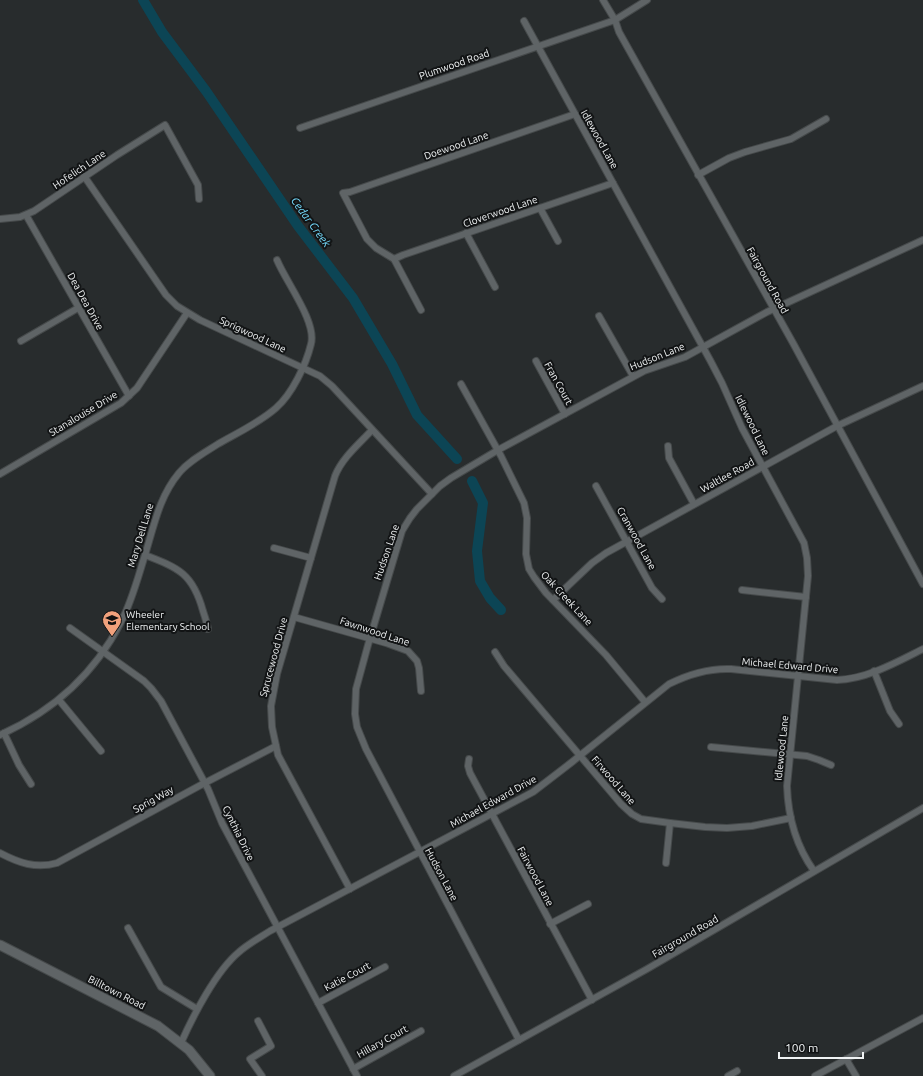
<svg xmlns="http://www.w3.org/2000/svg" width="923" height="1076" viewBox="0 0 923 1076" font-family="Ubuntu,sans-serif">
	<style>
		.lines { fill: none; stroke-linecap: round; stroke-linejoin: round }
		.river { stroke: #0c4555; stroke-width: 10 }
		.minor-casing { stroke: #464a4b; stroke-width: 8 }
		.secondary-casing { stroke: #464a4b; stroke-width: 11 }
		.minor { stroke: #5f6466; stroke-width: 6 }
		.secondary { stroke: #5f6466; stroke-width: 9 }
		.labels { text-anchor: middle; stroke-width: 4; stroke-linejoin: round; paint-order: stroke }
		.street-label { font-size: 10px; fill: #f0f3f4; stroke: #121415 }
		.poi-label { font-size: 10px; fill: #f0f3f4; stroke: #121415; text-anchor: start }
		.water-label { font-size: 11px; font-style: italic; fill: #76ddff; stroke: #121415 }
	</style>
	<rect width="100%" height="100%" fill="#282c2d"/>
	<g class="lines">
		<g class="river">
			<polyline points="143,0 162,32 206,91 298,226 353,298 392,364 417,415 457,459"/>
			<polyline points="472,481 483,503 477,551 480,581 490,598 501,610"/>
		</g>
		<defs>
			<g id="minor">
				<polyline points="603,0 615,20 619,32 793,343 923,584"/>
				<path d="M 524,21 L 710,360 L 722,383 L 742,428 L 804,543 L 807,558 L 808,576 L 787,786 C 788,816 796,846 814,871"/>
				<polyline points="300,128 615,20 647,0"/>
				<polyline points="698,175 729,158 745,152 791,139 826,119"/>
				<polyline points="84,176 157,282 166,295 177,306 200,320 320,376 332,386 432,494"/>
				<polyline points="540,208 558,241"/>
				<polyline points="26,215 129,396"/>
				<polyline points="0,219 20,217 34,211 117,155 165,125 198,185 199,199"/>
				<polyline points="466,233 495,287"/>
				<polyline points="394,259 403,255 613,183"/>
				<polyline points="421,310 394,259 376,248 367,239 343,193 350,192 575,114"/>
				<polyline points="599,316 633,376"/>
				<polyline points="21,341 78,308"/>
				<polyline points="536,361 565,414"/>
				<polyline points="461,384 501,456 524,503 527,518 526,554 529,569 534,577 546,593 606,655 645,702"/>
				<polyline points="668,446 669,458 694,504"/>
				<polyline points="0,474 121,403 137,388 187,313"/>
				<polyline points="596,486 652,588 662,599"/>
				<polyline points="274,548 311,558"/>
				<path d="M 145,555 C 179,568 193,574 203,611 C 205,617 207,623 208,629"/>
				<polyline points="742,590 806,597"/>
				<polyline points="553,600 592,563 606,553 837,426 923,386"/>
				<polyline points="294,617 386,643 408,651 417,661 419,668 421,691"/>
				<polyline points="70,628 144,681 151,688 161,701 208,789 222,823 357,1076"/>
				<polyline points="495,652 504,666 621,804 632,814 641,819 670,823 705,827 727,828 752,826 791,818"/>
				<polyline points="874,671 890,711 899,724"/>
				<polyline points="59,700 101,751"/>
				<polyline points="4,733 19,765 31,784"/>
				<path d="M 0,735 C 53,711 95,673 121,622 C 132,601 138,577 145,555 C 154,526 159,497 179,473 C 189,461 204,453 218,444 C 237,433 259,423 276,408 C 292,394 306,365 311,344 C 317,322 286,282 277,260"/>
				<polyline points="711,747 807,756 819,760 831,765"/>
				<polyline points="469,759 468,766 470,773 592,1000"/>
				<path d="M 0,853 C 19,863 36,869 57,863 L 199,786 L 276,746"/>
				<polyline points="666,863 670,823"/>
				<path d="M 350,889 L 278,755 L 272,727 L 271,706 L 277,674 L 335,476 C 342,458 359,444 372,430"/>
				<polyline points="550,924 588,904"/>
				<polyline points="128,928 161,987 197,1009"/>
				<polyline points="318,1003 385,967"/>
				<polyline points="258,1021 271,1046 250,1059 262,1076"/>
				<polyline points="519,1040 366,749 357,727 355,714 356,689 368,645 402,531 410,518 417,509 440,486 451,478 498,450 644,371 685,357 767,312 923,240"/>
				<path d="M 181,1043 C 193,1016 216,971 239,952 C 248,944 259,938 270,931 L 533,792 L 572,762 L 669,684 C 689,674 708,668 731,669 L 837,680 C 867,679 897,662 923,649"/>
				<polyline points="846,1059 856,1076"/>
				<polyline points="353,1069 421,1031"/>
				<polyline points="454,1076 647,969 923,808"/>
				<polyline points="728,1076 737,1071"/>
				<polyline points="815,1076 923,1018"/>
			</g>
			<polyline id="secondary" points="0,945 158,1026 189,1050 210,1076"/>
		</defs>
		<use href="#minor" class="minor-casing"/>
		<use href="#secondary" class="secondary-casing"/>
		<use href="#minor" class="minor"/>
		<use href="#secondary" class="secondary"/>
	</g>
	<defs>
		<symbol id="school-pin" viewBox="-11 -11 22 30"><path d="M0 17L-7.5 6A9.5 9.5 0 1 1 7.5 6Z" fill="#f1a17c" stroke="#121415"/><path d="M0-5L7-2L0 1L-7-2ZM-4 1L0 2.5L4 1V4Q0 6-4 4Z" fill="#111"/></symbol>
	</defs>
	<g fill-rule="evenodd">
		<use href="#school-pin" x="101" y="609" width="22" height="30"/>
	</g>
	<g class="labels">
		<g class="street-label">
			<text transform="translate(454 64) rotate(-19)" y="4">Plumwood Road</text>
			<text transform="translate(600 139) rotate(61)" y="4">Idlewood Lane</text>
			<text transform="translate(456 145) rotate(-19)" y="4">Doewood Lane</text>
			<text transform="translate(79 169) rotate(-34)" y="4">Hofelich Lane</text>
			<text transform="translate(500 211) rotate(-19)" y="4">Cloverwood Lane</text>
			<text transform="translate(768 280) rotate(61)" y="4">Fairground Road</text>
			<text transform="translate(86 301) rotate(61)" y="4">Dea Dea Drive</text>
			<text transform="translate(253 334) rotate(25)" y="4">Sprigwood Lane</text>
			<text transform="translate(657 356) rotate(-22)" y="4">Hudson Lane</text>
			<text transform="translate(559 383) rotate(61)" y="4">Fran Court</text>
			<text transform="translate(83 413) rotate(-31)" y="4">Stanalouise Drive</text>
			<text transform="translate(753 425) rotate(64)" y="4">Idlewood Lane</text>
			<text transform="translate(727 475) rotate(-29)" y="4">Waltlee Road</text>
			<text transform="translate(140 535) rotate(-73)" y="4">Mary Dell Lane</text>
			<text transform="translate(637 538) rotate(61)" y="4">Cranwood Lane</text>
			<text transform="translate(386 552) rotate(-71)" y="4">Hudson Lane</text>
			<text transform="translate(567 598) rotate(47)" y="4">Oak Creek Lane</text>
			<text transform="translate(375 631) rotate(18)" y="4">Fawnwood Lane</text>
			<text transform="translate(273 657) rotate(-75)" y="4">Sprucewood Drive</text>
			<text transform="translate(790 665) rotate(5)" y="4">Michael Edward Drive</text>
			<text transform="translate(781 748) rotate(-84)" y="4">Idlewood Lane</text>
			<text transform="translate(614 780) rotate(49)" y="4">Firwood Lane</text>
			<text transform="translate(153 799) rotate(-29)" y="4">Sprig Way</text>
			<text transform="translate(493 801) rotate(-29)" y="4">Michael Edward Drive</text>
			<text transform="translate(239 833) rotate(64)" y="4">Cynthia Drive</text>
			<text transform="translate(442 874) rotate(62)" y="4">Hudson Lane</text>
			<text transform="translate(536 876) rotate(62)" y="4">Fairwood Lane</text>
			<text transform="translate(685 936) rotate(-30)" y="4">Fairground Road</text>
			<text transform="translate(347 976) rotate(-28)" y="4">Katie Court</text>
			<text transform="translate(117 992) rotate(27)" y="4">Billtown Road</text>
			<text transform="translate(382 1041) rotate(-29)" y="4">Hillary Court</text>
		</g>
		<g class="poi-label">
			<text x="126" y="618">Wheeler<tspan x="126" dy="12">Elementary School</tspan></text>
		</g>
		<g class="water-label">
			<text transform="translate(311 222) rotate(54)" y="4">Cedar Creek</text>
		</g>
	</g>
	<path d="M779 1052v6h84v-6" fill="none" stroke="#f0f3f4" stroke-width="2"/>
	<text x="785" y="1052" font-size="12" fill="#f0f3f4" stroke="#121415" stroke-width="3" paint-order="stroke">100 m</text>
</svg>
